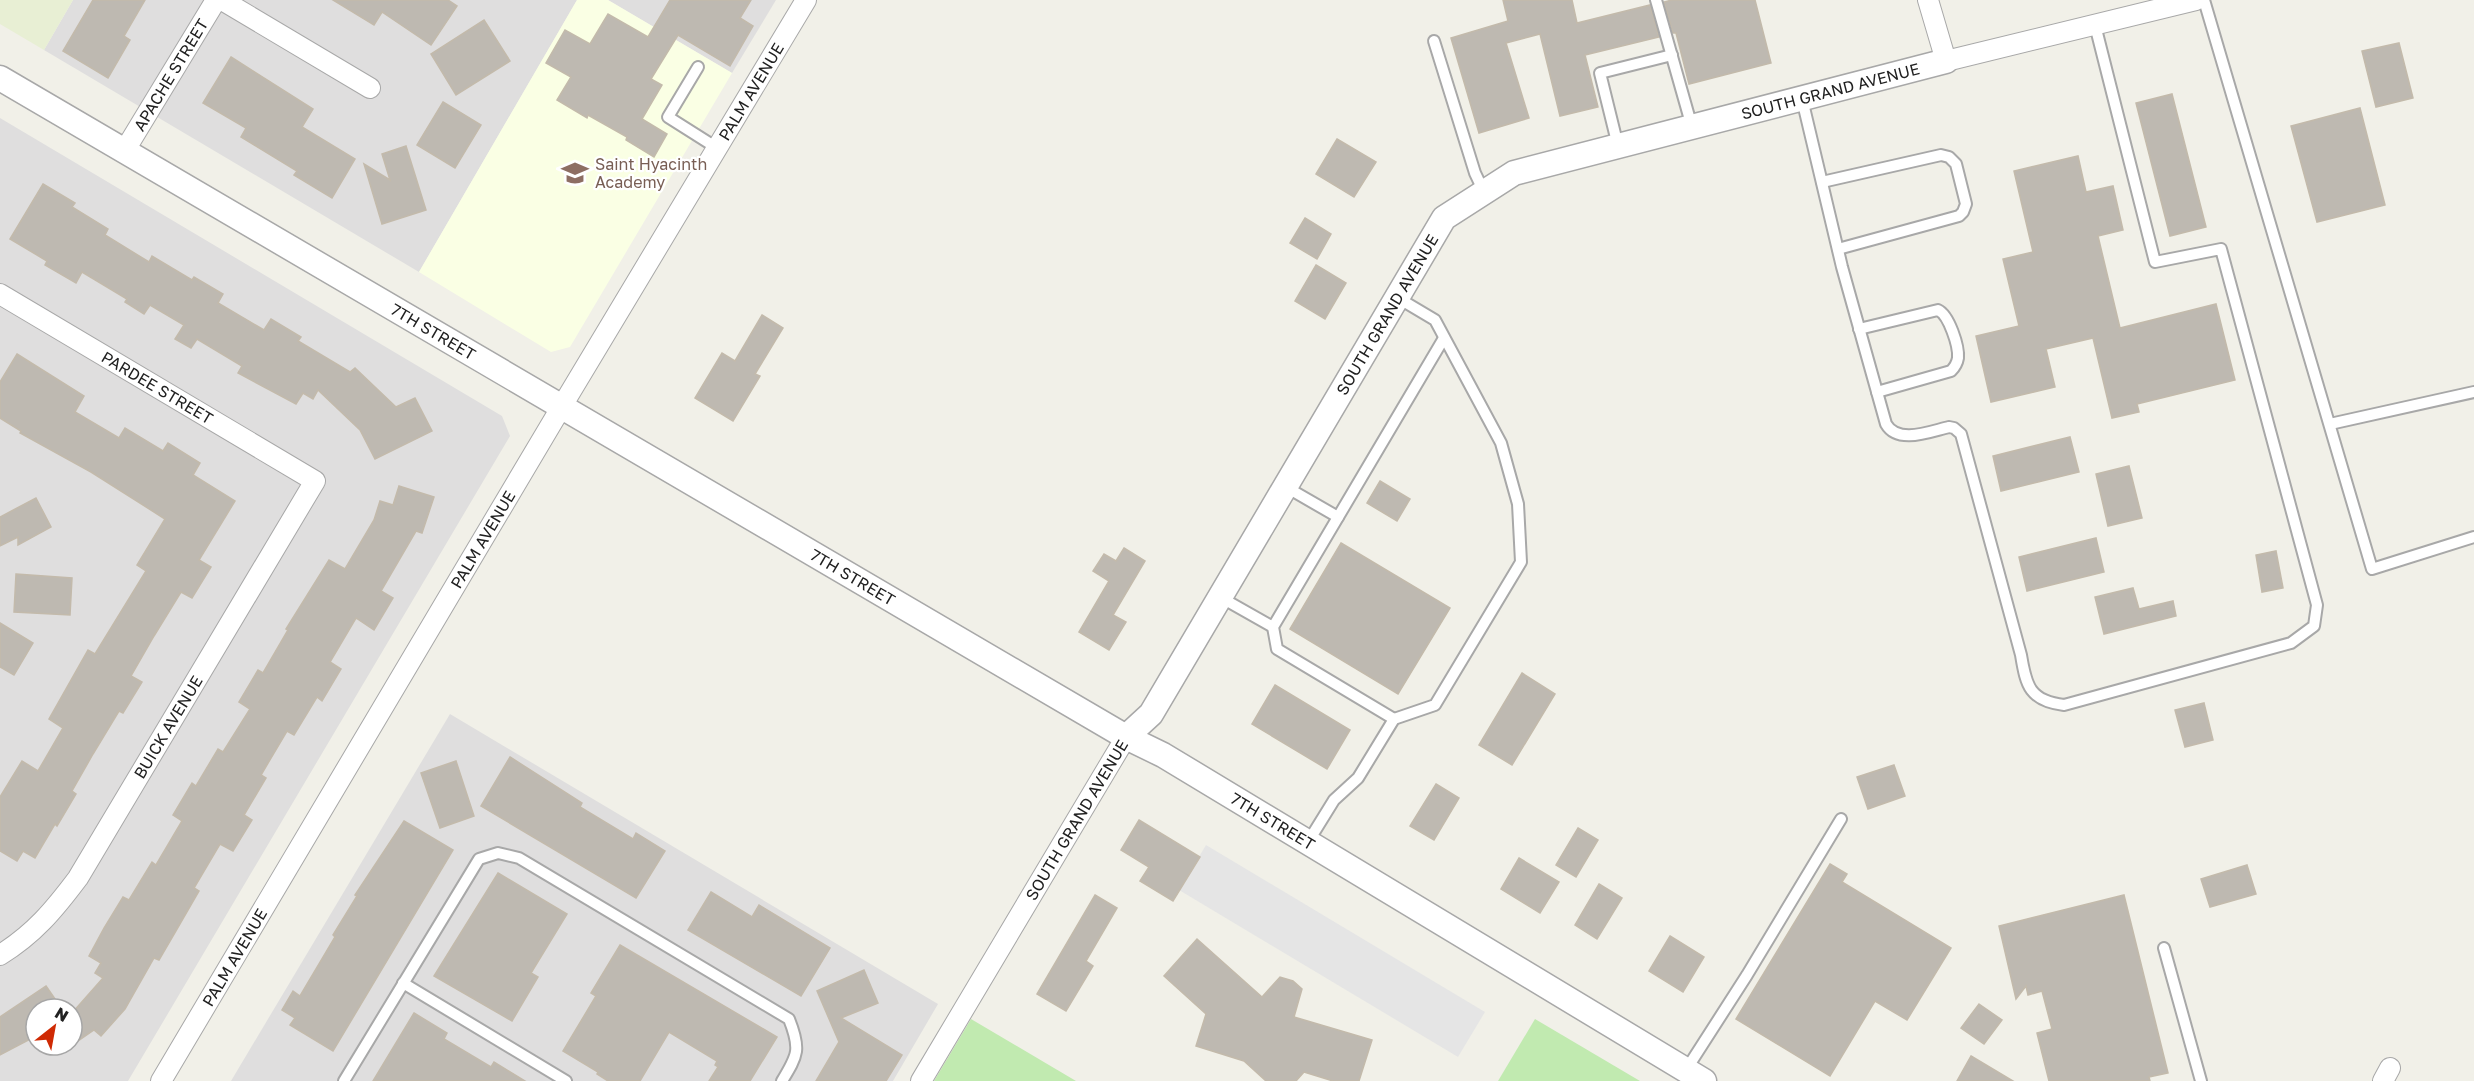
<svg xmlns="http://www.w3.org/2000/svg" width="2474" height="1081" viewBox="0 0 2474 1081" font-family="'Golos Text',sans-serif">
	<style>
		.residential { fill: #dfdede; fill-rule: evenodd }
		.education { fill: #faffe4 }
		.farmland { fill: #e8efd4 }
		.grass { fill: #c1eab0 }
		.parking { fill: #e5e5e5 }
		.building { fill: #beb9b1; stroke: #c3baab; stroke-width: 1.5 }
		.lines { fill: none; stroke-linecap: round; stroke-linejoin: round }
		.service-casing { stroke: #a8a8a8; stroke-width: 14 }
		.minor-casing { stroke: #a8a8a8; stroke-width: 22 }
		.tertiary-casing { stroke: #a8a8a8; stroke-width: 27 }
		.service { stroke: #fff; stroke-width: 10 }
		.minor { stroke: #fff; stroke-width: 20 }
		.tertiary { stroke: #fff; stroke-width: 24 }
		.labels { text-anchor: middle; stroke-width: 4.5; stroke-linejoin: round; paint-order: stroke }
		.street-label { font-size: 16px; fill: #212121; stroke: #fff }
		.education-label { font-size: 16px; fill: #785e54; stroke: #fff; text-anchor: start }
	</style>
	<rect width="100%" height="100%" fill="#f1f0e8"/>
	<g class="residential">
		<polygon points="73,0 577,0 419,272 44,50"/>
		<polygon points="608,0 776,0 732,73"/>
		<path d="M 0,118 L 502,416 L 510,436 L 128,1081 L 0,1081 ZM 36,1009 L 72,1009 L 72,1045 L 36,1045 Z"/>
		<polygon points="450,714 938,1004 893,1081 231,1081"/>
	</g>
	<polygon class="education" points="577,0 608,0 732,73 570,347 551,352 419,272"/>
	<polygon class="farmland" points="0,0 73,0 44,50 0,24"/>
	<g class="grass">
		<polygon points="971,1019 1076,1081 934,1081"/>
		<polygon points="1535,1019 1640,1081 1498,1081"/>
	</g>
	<polygon class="parking" points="1206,845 1485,1012 1458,1057 1179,890"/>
	<g class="building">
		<polygon points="93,0 145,0 124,36 130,40 108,78 63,51"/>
		<polygon points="333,0 448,0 457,6 431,45 382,12 374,25"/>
		<polygon points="670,0 751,0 740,18 753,26 730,66 678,35 651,79 662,85 642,119 667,134 654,157 626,140 627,137 588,115 587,118 557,100 571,77 546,63 565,30 590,44 608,14 648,37"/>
		<polygon points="1503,0 1572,0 1577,23 1650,5 1659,37 1585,55 1598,107 1560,116 1540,34 1506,43 1529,118 1479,133 1451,38 1508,21"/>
		<polygon points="1672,0 1755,0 1771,63 1689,84 1676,33 1673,33 1664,2"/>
		<polygon points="484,20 510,61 456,95 431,54"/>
		<polygon points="2399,43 2413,98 2376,107 2362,51"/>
		<polygon points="231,57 313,109 302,127 355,159 332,198 294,175 297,171 241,137 246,128 203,103"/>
		<polygon points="2172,94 2206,227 2170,236 2136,103"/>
		<polygon points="443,102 481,125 455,168 417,145"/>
		<polygon points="2360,108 2385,205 2317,222 2291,126"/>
		<polygon points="1337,139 1376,162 1354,197 1316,174"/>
		<polygon points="406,146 426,210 382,224 364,164 390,180 382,154"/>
		<polygon points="2078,156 2086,192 2113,186 2123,230 2098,236 2120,328 2216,304 2235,380 2137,404 2139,412 2112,418 2093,338 2046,349 2055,387 1991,402 1976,336 2019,326 2003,259 2033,252 2014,171"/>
		<polygon points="43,184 75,203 72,207 108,229 105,235 149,262 152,256 192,280 194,277 223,294 218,303 264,330 271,319 301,337 298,341 350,372 355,368 396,407 415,398 432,431 375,459 360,430 318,390 313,399 303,393 296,404 238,373 242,366 197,339 191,348 175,339 184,325 150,305 144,314 125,302 127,299 82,272 76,283 45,265 47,261 10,239"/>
		<polygon points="1305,218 1331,234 1317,259 1290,243"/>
		<polygon points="1316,265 1346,283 1325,319 1295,301"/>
		<polygon points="762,315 783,328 755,374 760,376 733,421 695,398 722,353 735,361"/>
		<polygon points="17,354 84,396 75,412 119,438 125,428 163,451 168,443 200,463 193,475 235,501 199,560 211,567 192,598 181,592 154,636 131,676 142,682 123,713 119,711 93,754 72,791 76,794 57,826 55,824 35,858 23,851 17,861 0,851 0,797 22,761 38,771 63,728 49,719 88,650 95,654 146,571 137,565 165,519 91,472 20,433 21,431 0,418 0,382"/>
		<polygon points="2070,437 2079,472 2001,491 1993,456"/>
		<polygon points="2129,466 2142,518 2108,526 2096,474"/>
		<polygon points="1380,481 1410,499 1397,521 1367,503"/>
		<polygon points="399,486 434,497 422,533 416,531 381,591 393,598 374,630 356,618 330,662 341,669 322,701 317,697 294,735 287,731 261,775 266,778 244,815 252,820 233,851 220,844 194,888 199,891 177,929 159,960 154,958 125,1009 101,1036 94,1030 72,1045 72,1013 103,978 95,973 101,963 89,956 104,928 123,897 129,900 152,862 156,865 182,821 173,815 192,783 196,786 218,749 223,752 250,709 239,702 258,670 263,673 288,630 286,629 329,560 345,569 374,520 380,501 393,505"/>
		<polygon points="36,498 51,527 18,545 18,537 0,546 0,517"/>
		<polygon points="2096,538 2104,572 2027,591 2019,557"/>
		<polygon points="1341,543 1450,608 1398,694 1290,629"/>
		<polygon points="1124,548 1145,561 1113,615 1126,622 1109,650 1079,632 1109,581 1093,571 1104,554 1116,561"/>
		<polygon points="2276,551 2283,588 2262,592 2256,555"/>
		<polygon points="16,574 72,578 70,615 14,612"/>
		<polygon points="2133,588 2139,609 2173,601 2176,616 2104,634 2095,597"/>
		<polygon points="0,623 33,643 14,675 0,667"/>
		<polygon points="1522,673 1555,694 1512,765 1479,745"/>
		<polygon points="1275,685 1350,730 1327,769 1252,724"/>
		<polygon points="2204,703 2213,740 2185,747 2175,710"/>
		<polygon points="510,757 582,803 580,807 633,839 636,833 665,851 636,898 481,806"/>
		<polygon points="456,761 474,816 440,828 421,773"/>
		<polygon points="1894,765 1905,796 1868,809 1857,777"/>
		<polygon points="1436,784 1459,798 1434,840 1410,826"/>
		<polygon points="1139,820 1200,857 1173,901 1140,881 1149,867 1121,850"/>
		<polygon points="404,821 453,850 333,1051 290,1025 295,1018 282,1010 293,991 300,996 335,937 333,935 357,896 355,895"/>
		<polygon points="1578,828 1598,840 1576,877 1556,865"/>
		<polygon points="1519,858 1559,882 1540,913 1501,889"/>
		<polygon points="1830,864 1847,874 1842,882 1951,948 1907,1020 1875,1001 1830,1076 1736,1019"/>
		<polygon points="2247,865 2256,894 2210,907 2201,879"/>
		<polygon points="498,873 567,914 531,973 538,977 512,1021 434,976"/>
		<polygon points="1599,884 1622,898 1597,939 1575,925"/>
		<polygon points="711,892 752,917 759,905 830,948 801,996 688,930"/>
		<polygon points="1095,895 1117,908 1086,961 1093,966 1066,1011 1037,994"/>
		<polygon points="2124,895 2168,1073 2149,1077 2150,1081 2049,1081 2037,1033 2052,1029 2042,991 2028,995 2026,986 2016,999 1999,926"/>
		<polygon points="1670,936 1704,957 1683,992 1649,971"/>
		<polygon points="1197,939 1262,997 1280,977 1293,981 1302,989 1294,1017 1372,1040 1359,1081 1333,1081 1304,1072 1296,1081 1266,1081 1244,1061 1196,1046 1206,1014 1164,976"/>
		<polygon points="620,945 777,1037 750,1081 709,1081 718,1067 715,1065 717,1061 669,1032 640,1081 608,1081 597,1074 598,1072 563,1051 596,996 591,993"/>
		<polygon points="864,970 878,1003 841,1018 902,1055 886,1081 816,1081 839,1042 817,991"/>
		<polygon points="46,986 62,1009 36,1009 36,1036 0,1055 0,1017"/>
		<polygon points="1979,1004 2002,1020 1984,1044 1961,1028"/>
		<polygon points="414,1013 447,1033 444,1039 491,1067 494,1062 525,1081 373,1081"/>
		<polygon points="1971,1056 2013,1081 1957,1081"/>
	</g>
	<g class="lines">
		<defs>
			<g id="service">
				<polyline points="1656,0 1692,127"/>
				<polyline points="2204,0 2372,569 2474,537"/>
				<polyline points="1434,41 1475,173 1484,192"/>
				<polyline points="698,67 668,117 717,148"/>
				<path d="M 1802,99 L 1842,267 L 1886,424 C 1898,445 1931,431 1949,427 L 1954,428 L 1961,434 L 2021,655 C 2026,686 2030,701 2064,705 L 2291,643 L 2314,626 L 2317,605 L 2221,249 L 2155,262 L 2095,25"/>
				<polyline points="1618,146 1600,73 1672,55"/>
				<polyline points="1822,182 1941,155 1949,157 1956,164 1966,204 1963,212 1959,216 1838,249"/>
				<path d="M 1859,329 L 1938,310 C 1949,315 1959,346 1958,358 C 1957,364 1955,367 1951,371 L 1877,392"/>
				<polyline points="2330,424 2474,392"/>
				<polyline points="1286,487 1338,517"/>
				<polyline points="1220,597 1273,627"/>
				<polyline points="1394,719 1277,649 1273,627 1444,338"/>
				<polyline points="1308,842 1334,800 1358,778 1394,719 1435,705 1521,562 1518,504 1501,443 1435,320 1398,298"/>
				<polyline points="2164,948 2201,1081"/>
				<polyline points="403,983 566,1081"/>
				<polyline points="1686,1070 1747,975 1841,819"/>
				<path d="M 344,1081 L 479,859 L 498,853 L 519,858 L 789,1019 C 801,1049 798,1055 782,1081"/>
			</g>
			<g id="minor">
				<polyline points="222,0 370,88"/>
				<polyline points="1928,0 1946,61 2196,0"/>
				<path id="s1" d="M 125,150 L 216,0"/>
				<path id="s2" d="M 0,294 L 315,481 L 78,878 C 54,910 34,934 0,955"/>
				<path id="s3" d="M 161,1081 L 562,406 L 806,0"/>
				<path id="s4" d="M 921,1081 L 1126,737"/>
				<polyline points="2383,1081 2390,1068"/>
			</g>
			<g id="tertiary">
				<path id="s5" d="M 0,78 L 1126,737 L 1163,755 L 1704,1081"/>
				<path id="s6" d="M 1126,737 L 1151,714 L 1444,218 L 1514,173 L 1946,61"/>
			</g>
		</defs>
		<use href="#service" class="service-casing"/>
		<use href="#minor" class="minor-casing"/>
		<use href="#tertiary" class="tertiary-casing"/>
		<use href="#service" class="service"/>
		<use href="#minor" class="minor"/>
		<use href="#tertiary" class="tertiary"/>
	</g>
	<defs>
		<symbol id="school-bare" viewBox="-9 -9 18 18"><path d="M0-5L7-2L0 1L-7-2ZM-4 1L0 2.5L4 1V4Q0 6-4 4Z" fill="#8d6e63" stroke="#fff" stroke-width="2.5" paint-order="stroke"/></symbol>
	</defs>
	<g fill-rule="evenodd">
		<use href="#school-bare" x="556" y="154" width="38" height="38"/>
	</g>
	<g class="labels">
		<g class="street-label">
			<text dy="6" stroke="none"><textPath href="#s1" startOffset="88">APACHE STREET</textPath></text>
			<text dy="6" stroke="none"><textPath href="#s6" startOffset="1020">SOUTH GRAND AVENUE</textPath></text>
			<text dy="6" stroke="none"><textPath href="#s3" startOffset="1152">PALM AVENUE</textPath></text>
			<text dy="6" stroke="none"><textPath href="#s6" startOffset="498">SOUTH GRAND AVENUE</textPath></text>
			<text dy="6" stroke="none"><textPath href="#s5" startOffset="502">7TH STREET</textPath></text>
			<text dy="6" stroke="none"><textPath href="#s2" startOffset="183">PARDEE STREET</textPath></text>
			<text dy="6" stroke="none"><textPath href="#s3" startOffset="630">PALM AVENUE</textPath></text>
			<text dy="6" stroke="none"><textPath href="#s5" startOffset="988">7TH STREET</textPath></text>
			<text transform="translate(168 727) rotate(-59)" y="6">BUICK AVENUE</text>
			<text dy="6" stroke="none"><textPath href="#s4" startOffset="304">SOUTH GRAND AVENUE</textPath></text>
			<text dy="6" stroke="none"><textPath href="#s5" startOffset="1474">7TH STREET</textPath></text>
			<text dy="6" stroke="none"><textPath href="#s3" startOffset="144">PALM AVENUE</textPath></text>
		</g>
		<g class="education-label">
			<text x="595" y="170">Saint Hyacinth<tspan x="595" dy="18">Academy</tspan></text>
		</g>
	</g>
	<g transform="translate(54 1027) rotate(31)"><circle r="28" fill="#ffffff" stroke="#a6a6a6" stroke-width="1.5"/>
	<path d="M0-4.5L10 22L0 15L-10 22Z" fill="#cf2a04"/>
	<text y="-9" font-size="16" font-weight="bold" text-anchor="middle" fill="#212121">N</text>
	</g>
</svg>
